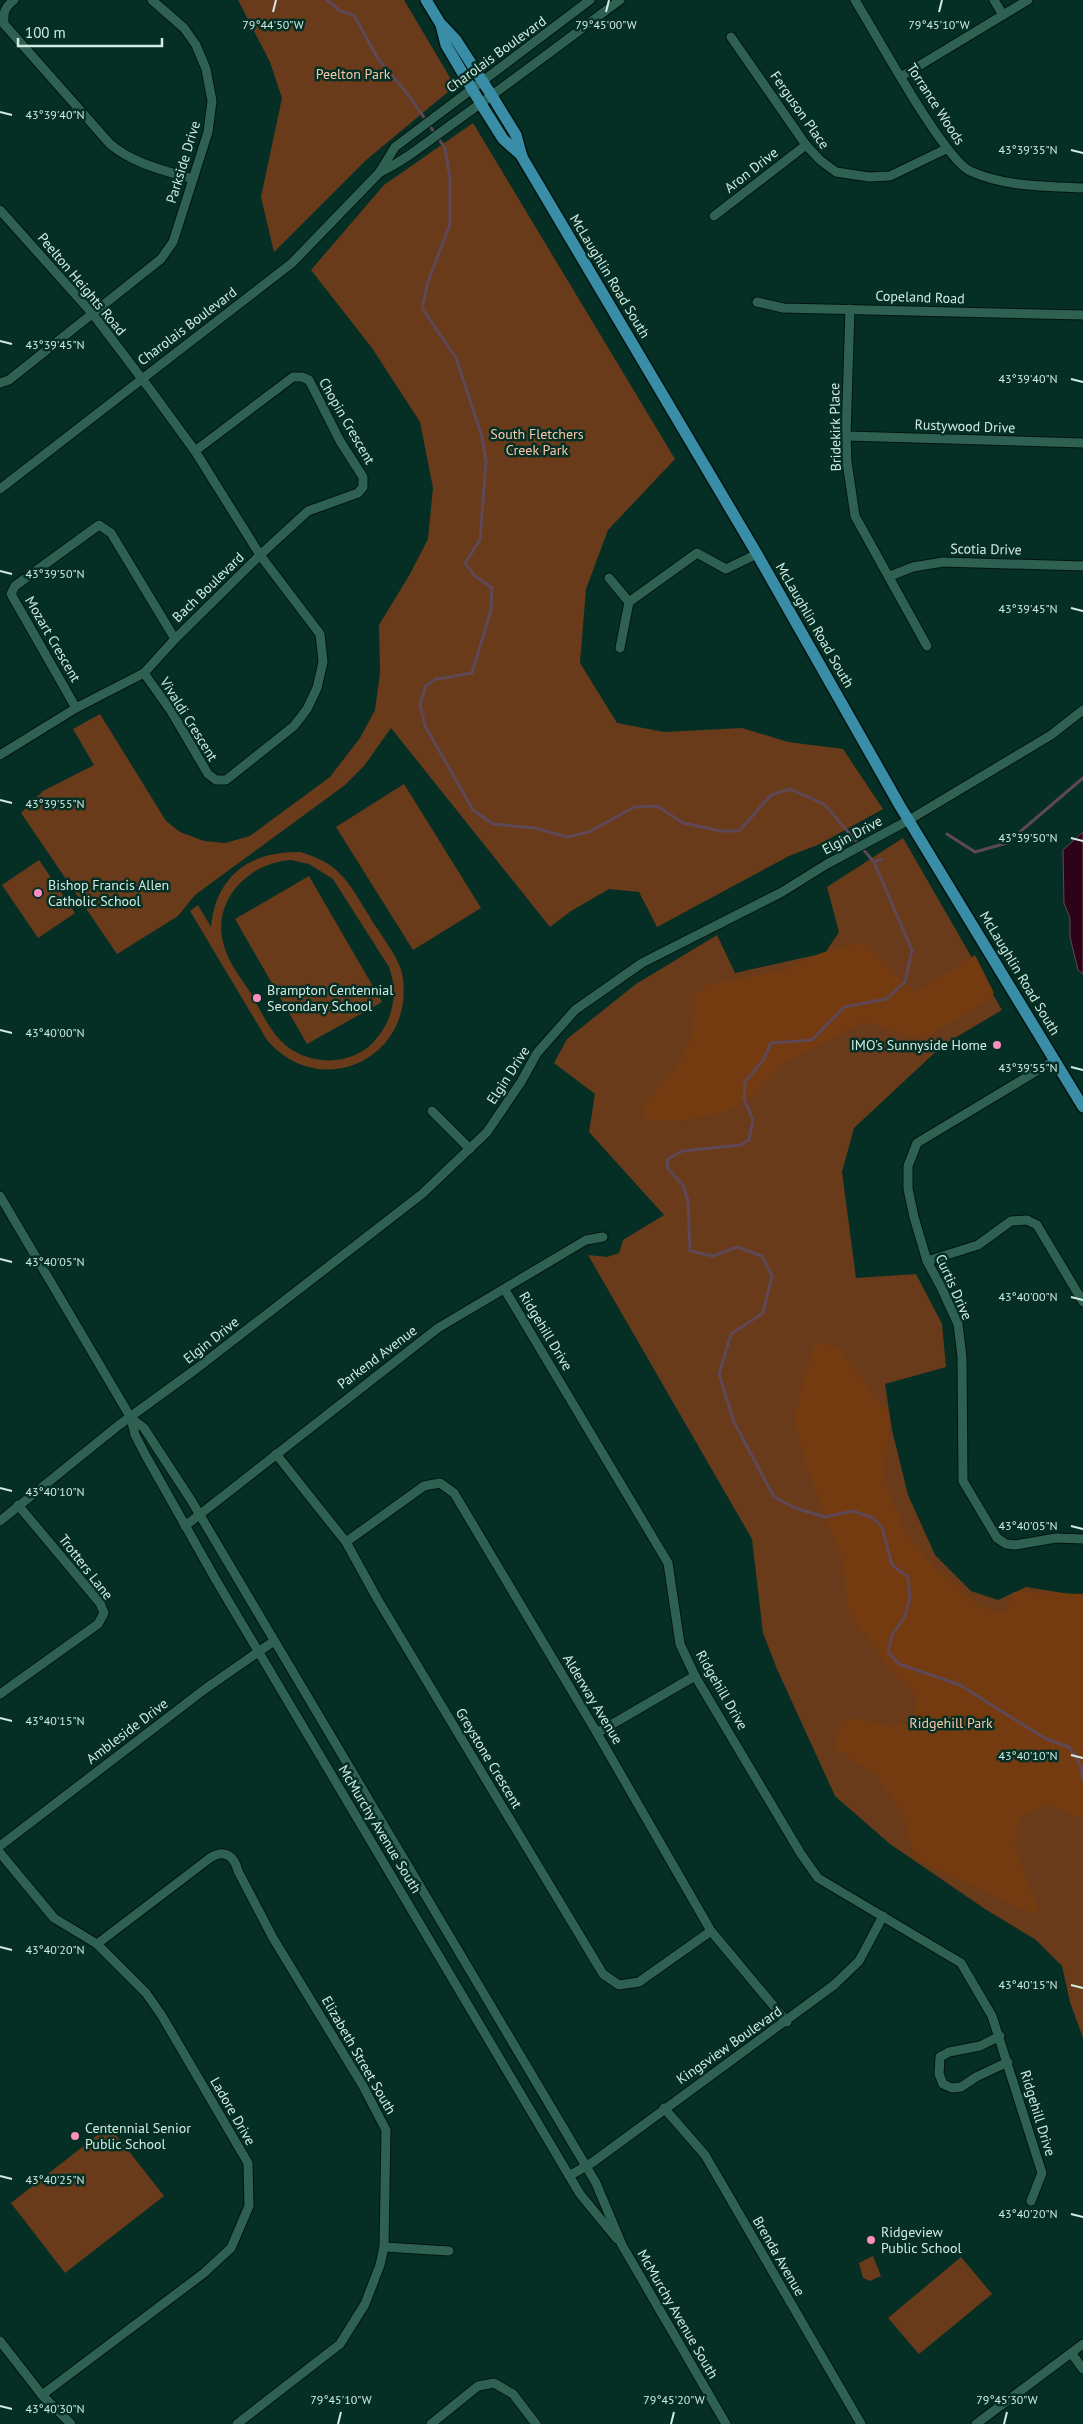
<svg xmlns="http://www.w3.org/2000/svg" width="1083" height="2424" viewBox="0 0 1083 2424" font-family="'PT Sans',sans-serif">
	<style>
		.green { fill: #693b1b; fill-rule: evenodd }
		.forest { fill: #743b11 }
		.water { fill: #2e0219; stroke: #5f4856 }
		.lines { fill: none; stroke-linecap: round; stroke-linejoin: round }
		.stream { stroke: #5f4856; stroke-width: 3 }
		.minor-casing { stroke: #00150e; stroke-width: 11 }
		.major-casing { stroke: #00150e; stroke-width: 14 }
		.minor { stroke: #2e6152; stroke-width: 9 }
		.major { stroke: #398da6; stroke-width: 11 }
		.ticks { fill: none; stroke: #d2ece3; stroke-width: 2 }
		.poi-dot { fill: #fd8ec0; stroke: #052f25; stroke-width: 2 }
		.labels { text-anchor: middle; stroke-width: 5; stroke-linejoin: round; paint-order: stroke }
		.street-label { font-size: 14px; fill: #d2ece3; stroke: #052f25 }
		.park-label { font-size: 14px; fill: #fcc6a6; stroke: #052f25 }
		.poi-label { font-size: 14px; fill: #d2ece3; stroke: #052f25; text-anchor: start }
		.ticks-label { font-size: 12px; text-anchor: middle; fill: #d2ece3; stroke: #052f25; stroke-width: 5; stroke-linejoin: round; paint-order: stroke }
	</style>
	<rect width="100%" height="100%" fill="#052f25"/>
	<g class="green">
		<polygon points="238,0 404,0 455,86 365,161 274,252 261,197 282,98 270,62"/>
		<polygon points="473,123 675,459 608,530 586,589 580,663 617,723 664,732 742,728 788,742 843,749 883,809 820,844 789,856 657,927 639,892 609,889 571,911 550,927 391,728 364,766 345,785 195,895 178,916 117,954 21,813 43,791 94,765 73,729 100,714 166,821 180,832 204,841 225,843 250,836 330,777 360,738 375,710 380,673 379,625 410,574 428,539 433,488 420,422 372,348 311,270 384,185"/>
		<polygon points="404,784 481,908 413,950 336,827"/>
		<polygon points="903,838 1002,1010 943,1045 854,1128 842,1172 856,1278 916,1274 942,1324 946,1367 885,1384 892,1430 908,1495 935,1555 971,1591 998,1600 1026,1587 1083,1596 1083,2038 1070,2002 1062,1966 1036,1940 985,1909 890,1844 835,1796 777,1669 763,1633 752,1539 588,1255 607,1257 619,1253 623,1240 664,1215 589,1132 595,1094 554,1063 567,1039 636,984 717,935 735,973 825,953 839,932 827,887"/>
		<path d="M 300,852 C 339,863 347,880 368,914 C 377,930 398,956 402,973 C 418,1056 322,1104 267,1040 L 190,911 L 198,905 L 211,927 C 216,876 250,851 300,852 ZM 291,860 L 309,864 L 333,879 L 389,967 C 398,992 394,1017 377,1038 C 354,1068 305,1067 280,1040 C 268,1027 260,1010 252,995 C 243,981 230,965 225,949 C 209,904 246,863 291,860 Z"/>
		<polygon points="39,860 75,913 38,938 2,885"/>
		<polygon points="309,876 382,1002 307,1044 235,919"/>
		<polygon points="109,2126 164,2196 65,2273 11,2203"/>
		<polygon points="873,2256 881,2276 870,2281 863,2278 859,2263"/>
		<polygon points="961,2257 992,2294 919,2354 888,2318"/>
	</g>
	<g class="forest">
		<path d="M 863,942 L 915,993 L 975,955 L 994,993 L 986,1002 L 923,1039 L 863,1022 L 780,1065 L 754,1093 L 731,1110 L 690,1120 L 647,1121 L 641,1108 C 675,1070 700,1049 693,994 L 710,984 L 784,970 L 821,953 Z"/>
		<polygon points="815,1343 837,1347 890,1416 884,1478 903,1528 932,1565 979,1606 1006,1614 1013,1592 1083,1594 1083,1819 1049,1805 1021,1816 1014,1846 1038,1909 1035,1915 915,1859 903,1814 874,1773 834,1748 843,1719 861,1719 891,1727 913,1722 917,1696 887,1666 847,1608 844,1564 807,1467 795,1420 800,1393"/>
	</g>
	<polygon class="water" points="1083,832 1083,974 1078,970 1070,937 1070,918 1064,903 1063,850"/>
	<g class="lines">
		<g class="stream">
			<polyline points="327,0 340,11 354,15 378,59 410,97 445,148 450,178 450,224 428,282 422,308 456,358 482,437 486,462 480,540 465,563 475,576 492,588 491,610 472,673 437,679"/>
			<polyline points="437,678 426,686 420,704 425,726 473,810 493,824 535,828 567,837 589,832 634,807 657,806 683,823 721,831 739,831 771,795 790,789 824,804 874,862 912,950 905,982 886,999 844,1007 812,1040 771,1043 764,1059 745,1082 744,1099 753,1120 749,1140 741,1145 682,1151 668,1159 667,1168 683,1185 688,1201 690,1251 713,1256 737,1247 762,1256 772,1276 763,1313 731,1334 719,1374 734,1422 774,1497 795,1508 825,1517 853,1511 873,1518 882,1527 892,1565 908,1577 910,1598 905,1616 892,1635 888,1652 899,1664 960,1685 1046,1739 1069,1747 1081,1766 1083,1780"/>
			<polyline points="947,834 975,852 1007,843 1083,778"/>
			<polyline points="874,862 882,859"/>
		</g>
		<defs>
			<g id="minor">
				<path d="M 14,0 C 5,7 3,12 4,24 L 110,144 C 134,164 163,170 193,179"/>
				<path d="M 855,0 C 875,32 943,158 970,171 C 1005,187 1045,186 1083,188"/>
				<polyline points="994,0 1003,15"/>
				<polyline points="731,37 806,145 820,160 836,172 869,177 890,176 946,149"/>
				<polyline points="902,76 1028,0"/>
				<path d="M 379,173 C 409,158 428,141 455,122 C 511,82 565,41 620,0"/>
				<polyline points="0,210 92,313 152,392 195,451 260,555 175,639 144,673 76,708 0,755"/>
				<polyline points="714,216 806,145"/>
				<polyline points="757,302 783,308 1083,315"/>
				<polyline points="850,309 846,436 847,462 855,516 927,646"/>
				<polyline points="0,383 9,380 161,259 173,242 208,132 212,101 206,69 196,45 184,28 152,0"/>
				<polyline points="846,436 1083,443"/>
				<polyline points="0,489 292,263 379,173 395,147 590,0"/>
				<polyline points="890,576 913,567 943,562 1083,566"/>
				<polyline points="609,578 629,602"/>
				<polyline points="620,648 629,602 697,553 726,569 757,554"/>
				<polyline points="144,673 171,711 208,774 216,780 226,780 294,726 307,709 317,688 323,662 320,634 260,555 308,511 358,493 363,487 363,477 340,441 309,380 302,377 293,377 195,451"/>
				<polyline points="76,708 11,594 15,586 99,525 111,533 175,639"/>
				<polyline points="1055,1060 917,1143 908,1166 908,1189 914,1217 927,1261 941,1287 958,1324 962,1357 963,1481 997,1538 1006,1544 1015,1545 1056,1538 1083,1539"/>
				<polyline points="432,1111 470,1149"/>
				<polyline points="0,1196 131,1418 144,1428 191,1500 596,2183 622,2245 726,2424"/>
				<polyline points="927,1261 978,1245 1011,1221 1027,1220 1037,1225 1083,1302"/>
				<polyline points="505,1290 668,1563 680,1644 695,1676 801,1854 818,1878 961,1963 992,2016 1042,2173 1031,2201"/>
				<polyline points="131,1418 135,1435 146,1456 216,1580 580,2194 617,2239"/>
				<polyline points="276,1454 346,1542 378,1600 603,1974 619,1985 639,1982 711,1931"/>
				<polyline points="0,1521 119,1425 196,1369 422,1194 487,1132 521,1082 537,1053 575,1010 642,963 782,892 827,864 909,820 1051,735 1083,710"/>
				<polyline points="185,1526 438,1328 586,1240 603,1237"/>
				<polyline points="346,1542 424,1486 440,1483 454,1493 597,1733 711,1931 787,2022"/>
				<polyline points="0,1694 98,1624 104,1613 100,1603 18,1505"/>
				<polyline points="597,1733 695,1676"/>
				<polyline points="0,1846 205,1689 274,1641"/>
				<polyline points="0,1853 54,1918 97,1944 146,1993 162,2016 248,2163 249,2206 231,2248 204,2273 42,2395"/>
				<path d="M 97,1944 L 210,1858 C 224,1849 234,1855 238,1871 L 273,1938 L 363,2086 L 386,2130 L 384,2247 L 380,2265 L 365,2304 L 340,2344 L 237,2424"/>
				<polyline points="1000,2036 980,2046 949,2052 940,2057 939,2074 943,2084 952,2088 961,2087 976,2077 1008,2062"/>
				<polyline points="664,2108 705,2155 861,2424"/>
				<polyline points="569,2176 593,2162 834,1985 859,1961 883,1916"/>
				<polyline points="384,2247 449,2251"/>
				<polyline points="0,2341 42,2395 71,2424"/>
				<polyline points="1072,2354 1083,2369"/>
				<polyline points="431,2424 478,2386 494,2383 513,2394 536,2424"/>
				<polyline points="976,2424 1083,2344"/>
			</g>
			<g id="major">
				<polyline points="426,0 440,23 456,40 492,96 516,135 522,157 757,554 900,806 1083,1107"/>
				<polyline points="441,25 446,45 481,104 503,139 522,156"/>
			</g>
		</defs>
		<use href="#minor" class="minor-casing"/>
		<use href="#major" class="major-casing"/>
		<use href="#minor" class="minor"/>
		<use href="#major" class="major"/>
	</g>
	<path class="ticks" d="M 273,12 L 276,0M 606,12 L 609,0M 939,12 L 942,0M 0,112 L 12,115M 1071,150 L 1083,153M 0,341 L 12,344M 1071,379 L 1083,382M 0,571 L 12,574M 1071,608 L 1083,611M 0,800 L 12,803M 1071,838 L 1083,841M 0,1030 L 12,1033M 1071,1067 L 1083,1070M 0,1259 L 12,1262M 1071,1297 L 1083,1300M 0,1488 L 12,1491M 1071,1526 L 1083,1529M 0,1718 L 12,1721M 1071,1755 L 1083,1758M 0,1947 L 12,1950M 1071,1985 L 1083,1988M 0,2176 L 12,2179M 1071,2214 L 1083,2217M 0,2406 L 12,2409M 338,2424 L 341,2412M 671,2424 L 674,2412M 1004,2424 L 1007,2412"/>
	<g class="poi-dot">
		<circle cx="38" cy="893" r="5"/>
		<circle cx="257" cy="998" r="5"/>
		<circle cx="997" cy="1045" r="5"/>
		<circle cx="75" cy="2136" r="5"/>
		<circle cx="871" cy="2240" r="5"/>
	</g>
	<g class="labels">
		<g class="street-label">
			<text transform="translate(496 54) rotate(-36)" y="5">Charolais Boulevard</text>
			<text transform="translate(936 104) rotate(57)" y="5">Torrance Woods</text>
			<text transform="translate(800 110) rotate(55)" y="5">Ferguson Place</text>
			<text transform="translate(183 162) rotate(-73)" y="5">Parkside Drive</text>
			<text transform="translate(751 170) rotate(-38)" y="5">Aron Drive</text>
			<text transform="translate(610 276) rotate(59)" y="5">McLaughlin Road South</text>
			<text transform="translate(82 284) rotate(50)" y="5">Peelton Heights Road</text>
			<text transform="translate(920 297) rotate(2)" y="5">Copeland Road</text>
			<text transform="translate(187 326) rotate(-37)" y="5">Charolais Boulevard</text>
			<text transform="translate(347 421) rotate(60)" y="5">Chopin Crescent</text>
			<text transform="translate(965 426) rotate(2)" y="5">Rustywood Drive</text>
			<text transform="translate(835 427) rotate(-91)" y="5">Bridekirk Place</text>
			<text transform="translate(986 549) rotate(1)" y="5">Scotia Drive</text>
			<text transform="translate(208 587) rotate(-44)" y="5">Bach Boulevard</text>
			<text transform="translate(815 625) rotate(60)" y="5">McLaughlin Road South</text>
			<text transform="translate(53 639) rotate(60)" y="5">Mozart Crescent</text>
			<text transform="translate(189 719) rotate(58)" y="5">Vivaldi Crescent</text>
			<text transform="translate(852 835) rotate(-28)" y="5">Elgin Drive</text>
			<text transform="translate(1020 973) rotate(59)" y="5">McLaughlin Road South</text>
			<text transform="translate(508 1075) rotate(-57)" y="5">Elgin Drive</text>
			<text transform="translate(954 1287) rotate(66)" y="5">Curtis Drive</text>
			<text transform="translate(546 1331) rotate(59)" y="5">Ridgehill Drive</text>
			<text transform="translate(211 1340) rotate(-38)" y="5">Elgin Drive</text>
			<text transform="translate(377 1357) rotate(-37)" y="5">Parkend Avenue</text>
			<text transform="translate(86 1567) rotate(52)" y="5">Trotters Lane</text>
			<text transform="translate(722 1690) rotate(60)" y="5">Ridgehill Drive</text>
			<text transform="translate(593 1699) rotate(59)" y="5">Alderway Avenue</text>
			<text transform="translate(127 1731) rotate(-37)" y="5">Ambleside Drive</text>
			<text transform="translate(489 1758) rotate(59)" y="5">Greystone Crescent</text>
			<text transform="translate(380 1829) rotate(59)" y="5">McMurchy Avenue South</text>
			<text transform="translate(729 2045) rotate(-35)" y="5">Kingsview Boulevard</text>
			<text transform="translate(359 2055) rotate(60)" y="5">Elizabeth Street South</text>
			<text transform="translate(233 2111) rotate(60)" y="5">Ladore Drive</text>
			<text transform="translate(1038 2113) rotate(73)" y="5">Ridgehill Drive</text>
			<text transform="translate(779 2256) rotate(60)" y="5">Brenda Avenue</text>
			<text transform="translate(678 2314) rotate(60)" y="5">McMurchy Avenue South</text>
		</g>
		<g class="park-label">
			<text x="353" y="79">Peelton Park</text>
			<text x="537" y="439">South Fletchers<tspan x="537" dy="16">Creek Park</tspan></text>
			<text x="951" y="1728">Ridgehill Park</text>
		</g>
		<g class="poi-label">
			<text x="48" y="890">Bishop Francis Allen<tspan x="48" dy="16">Catholic School</tspan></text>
			<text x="267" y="995">Brampton Centennial<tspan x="267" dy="16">Secondary School</tspan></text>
			<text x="987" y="1050" text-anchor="end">IMO's Sunnyside Home</text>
			<text x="85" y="2133">Centennial Senior<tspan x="85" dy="16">Public School</tspan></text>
			<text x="881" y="2237">Ridgeview<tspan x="881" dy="16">Public School</tspan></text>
		</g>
	</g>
	<g class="ticks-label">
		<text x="273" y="29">79°44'50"W</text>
		<text x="606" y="29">79°45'00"W</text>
		<text x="939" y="29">79°45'10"W</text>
		<text x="55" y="119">43°39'40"N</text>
		<text x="1028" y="154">43°39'35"N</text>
		<text x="55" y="349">43°39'45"N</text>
		<text x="1028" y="383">43°39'40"N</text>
		<text x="55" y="578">43°39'50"N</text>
		<text x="1028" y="613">43°39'45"N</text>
		<text x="55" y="808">43°39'55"N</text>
		<text x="1028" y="842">43°39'50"N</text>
		<text x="55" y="1037">43°40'00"N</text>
		<text x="1028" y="1072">43°39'55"N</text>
		<text x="55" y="1266">43°40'05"N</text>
		<text x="1028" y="1301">43°40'00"N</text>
		<text x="55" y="1496">43°40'10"N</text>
		<text x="1028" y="1530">43°40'05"N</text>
		<text x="55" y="1725">43°40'15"N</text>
		<text x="1028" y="1760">43°40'10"N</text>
		<text x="55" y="1954">43°40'20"N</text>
		<text x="1028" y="1989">43°40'15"N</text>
		<text x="55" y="2184">43°40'25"N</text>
		<text x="1028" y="2218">43°40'20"N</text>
		<text x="341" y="2404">79°45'10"W</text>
		<text x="674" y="2404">79°45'20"W</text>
		<text x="1007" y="2404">79°45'30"W</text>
		<text x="55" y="2413">43°40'30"N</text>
	</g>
	<path d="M18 38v8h144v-8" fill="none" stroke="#d2ece3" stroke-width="2.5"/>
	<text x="25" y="38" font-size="15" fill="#d2ece3" stroke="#052f25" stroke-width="4" paint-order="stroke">100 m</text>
</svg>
